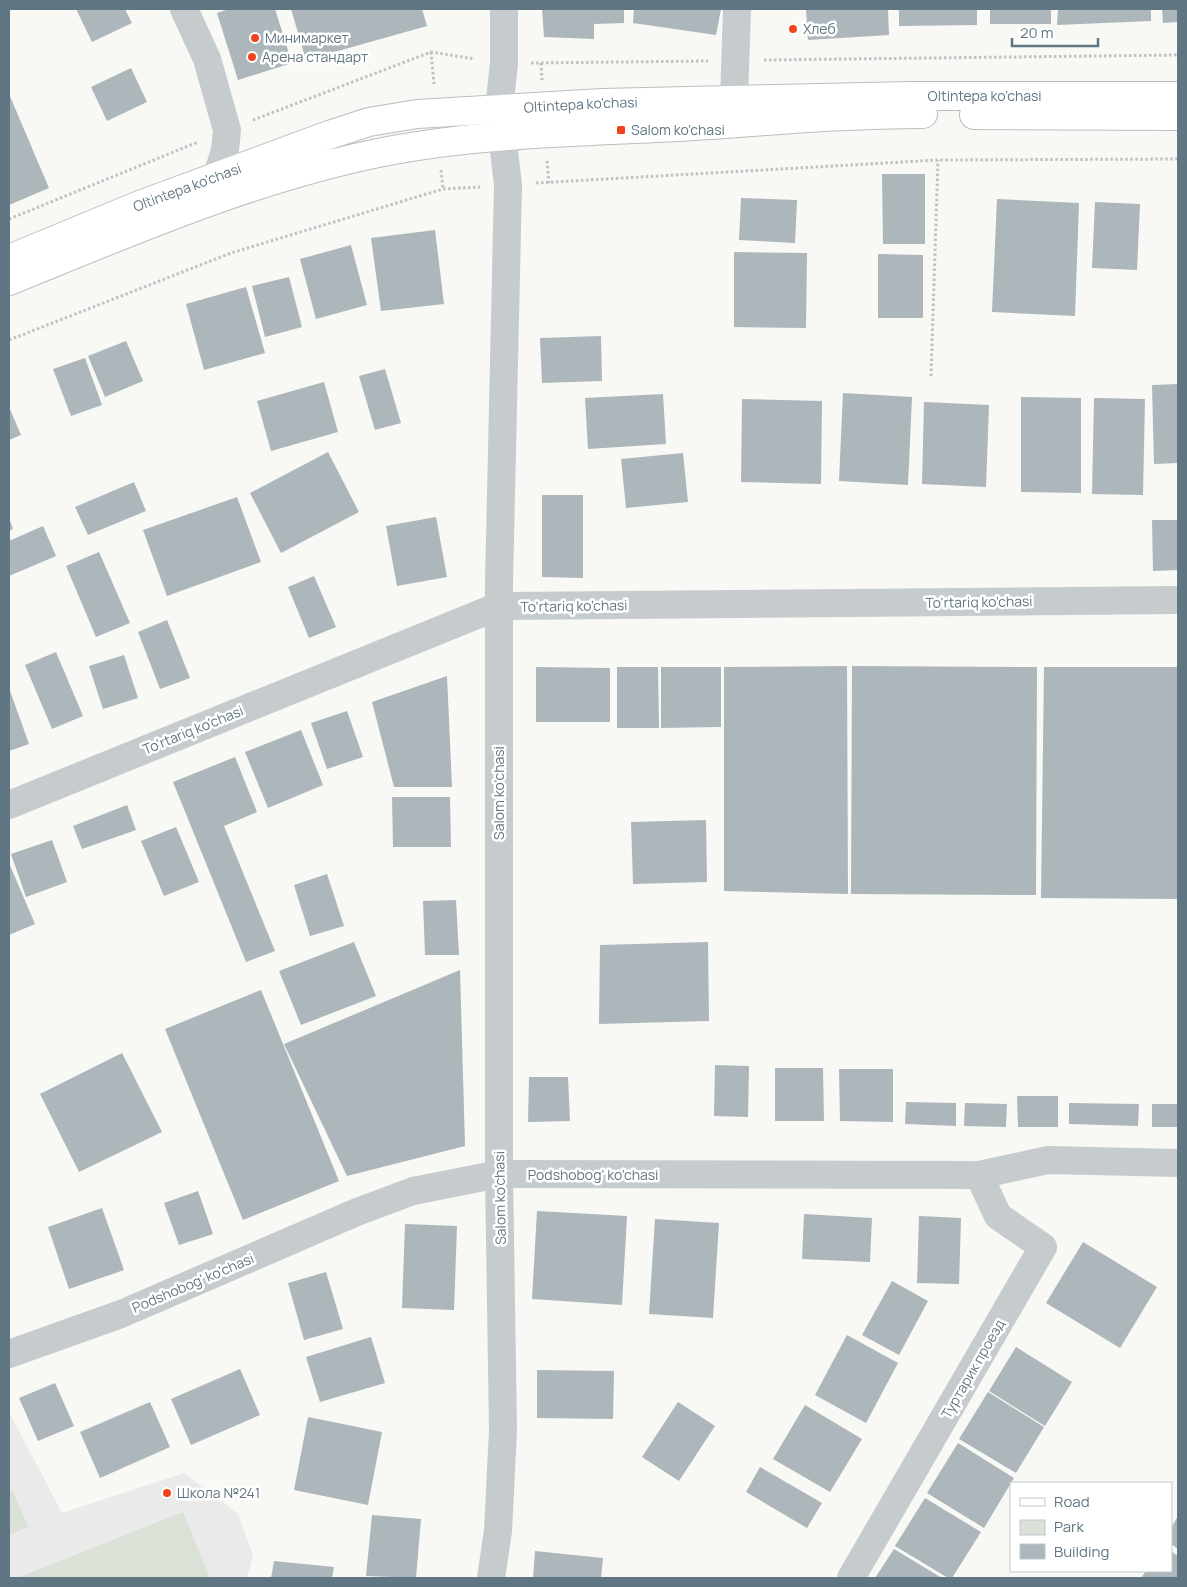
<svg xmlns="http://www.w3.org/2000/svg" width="1187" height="1587" viewBox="0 0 1187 1587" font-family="Manrope,sans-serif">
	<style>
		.built { fill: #e9eae9 }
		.green { fill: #dae1d6 }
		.building { fill: #acb6bb }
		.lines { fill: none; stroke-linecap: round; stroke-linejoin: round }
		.major-casing { stroke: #b9bec1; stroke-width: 30 }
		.path { stroke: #bfc2c4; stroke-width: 3; stroke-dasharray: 2.5 2.5; stroke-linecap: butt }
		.minor { stroke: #c6cbce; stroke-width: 28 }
		.major { stroke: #fff; stroke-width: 28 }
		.poi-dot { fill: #ef441e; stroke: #fff; stroke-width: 2 }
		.labels { text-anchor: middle; stroke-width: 5; stroke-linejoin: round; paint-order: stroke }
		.poi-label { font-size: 14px; fill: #617683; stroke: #fff; text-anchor: start }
		.street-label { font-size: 14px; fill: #617683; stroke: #fff }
	</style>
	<rect width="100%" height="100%" fill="#f8f8f5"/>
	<polygon class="built" points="9,1412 62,1513 184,1473 238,1514 253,1555 247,1578 9,1578"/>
	<g class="green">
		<polygon points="13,1491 28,1527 9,1535 9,1493"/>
		<polygon points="183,1512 210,1578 17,1578"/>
	</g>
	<g class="building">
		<polygon points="76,9 125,9 132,23 92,42"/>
		<polygon points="229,9 275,9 292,63 238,80 217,13"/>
		<polygon points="291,9 422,9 427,26 306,60"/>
		<polygon points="542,9 624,9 624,23 594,24 594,39 544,37"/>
		<polygon points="634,9 721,9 716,35 633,23"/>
		<polygon points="806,9 888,9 889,35 808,40"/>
		<polygon points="899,9 977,9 977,25 899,26"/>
		<rect x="990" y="9" width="61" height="15"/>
		<polygon points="1058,9 1151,9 1151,21 1057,25"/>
		<polygon points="1162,9 1178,9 1178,22 1163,23"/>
		<polygon points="131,68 147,102 107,121 91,87"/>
		<polygon points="9,94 49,188 9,205"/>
		<polygon points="882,174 925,174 925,244 883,244"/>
		<polygon points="741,198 797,200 795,243 739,240"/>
		<polygon points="997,199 1079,203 1075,316 992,312"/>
		<polygon points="1095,202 1140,204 1137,270 1092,268"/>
		<polygon points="435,230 444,304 381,311 371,238"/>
		<polygon points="351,245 367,305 316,319 300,259"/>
		<polygon points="734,252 807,253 806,328 734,327"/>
		<polygon points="878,254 923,255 923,318 878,318"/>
		<polygon points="289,277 302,327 265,337 252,286"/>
		<polygon points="246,287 265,353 204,370 186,304"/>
		<polygon points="601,336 602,381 542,383 540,338"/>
		<polygon points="126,341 143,381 105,397 88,356"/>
		<polygon points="85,358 102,405 71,416 53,369"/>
		<polygon points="385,369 401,423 375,430 359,376"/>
		<polygon points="324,382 338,432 271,451 257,401"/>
		<polygon points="1178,384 1178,463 1154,464 1152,385"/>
		<polygon points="843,393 912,397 908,485 839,481"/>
		<polygon points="663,394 666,444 588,449 585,398"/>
		<polygon points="1021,397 1081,398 1081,493 1021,492"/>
		<polygon points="1094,398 1145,399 1143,495 1092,494"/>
		<polygon points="742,399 822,401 821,484 741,482"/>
		<polygon points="924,402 989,405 986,487 922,484"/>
		<polygon points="9,407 21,435 9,440"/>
		<polygon points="328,452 359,512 281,553 250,493"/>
		<polygon points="683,453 688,502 626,508 621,459"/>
		<polygon points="134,482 146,511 88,535 75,507"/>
		<polygon points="542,495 583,495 583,578 542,577"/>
		<polygon points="237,497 261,562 167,596 143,530"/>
		<polygon points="436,517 447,577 397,586 386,526"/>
		<polygon points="9,518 13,529 9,531"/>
		<polygon points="1152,520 1178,520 1178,570 1153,571"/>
		<polygon points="43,526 56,556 9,576 9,541"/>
		<polygon points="99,552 130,623 96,637 66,566"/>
		<polygon points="314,576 336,627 309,638 288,587"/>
		<polygon points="167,620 190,678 160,689 138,632"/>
		<polygon points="56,652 83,716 52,729 25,665"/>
		<polygon points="124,655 138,698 103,709 89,666"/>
		<polygon points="847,666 848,894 724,891 724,667"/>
		<polygon points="852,666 1037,667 1036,895 851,894"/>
		<polygon points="536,667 610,668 610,722 536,722"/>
		<polygon points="617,667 658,667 659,728 617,728"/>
		<polygon points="661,667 721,667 721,727 661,728"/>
		<polygon points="1044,667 1178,667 1178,899 1041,898"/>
		<polygon points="447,676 452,787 394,787 372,702"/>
		<polygon points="9,688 29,744 9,751"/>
		<polygon points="347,711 363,757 327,769 311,723"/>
		<polygon points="301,730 323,785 268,808 245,752"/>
		<polygon points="235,757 257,812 224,826 275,951 246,962 173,782"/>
		<polygon points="392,797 450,797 451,847 393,847"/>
		<polygon points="127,805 136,830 82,849 73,826"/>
		<polygon points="706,820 707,882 633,884 631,822"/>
		<polygon points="176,827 199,882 164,896 141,841"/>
		<polygon points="52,840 67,882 26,897 11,854"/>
		<polygon points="9,863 35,924 9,935"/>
		<polygon points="327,874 344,926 310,936 294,885"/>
		<polygon points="456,900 459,955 425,955 423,901"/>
		<polygon points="354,942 376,996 301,1025 279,971"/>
		<polygon points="708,942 709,1021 599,1024 600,945"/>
		<polygon points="460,970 465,1146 347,1176 284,1044"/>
		<polygon points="261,990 339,1181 243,1220 165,1029"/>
		<polygon points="122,1053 162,1132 79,1172 40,1094"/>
		<polygon points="715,1065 749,1066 748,1117 714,1116"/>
		<polygon points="775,1068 823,1068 824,1121 775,1121"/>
		<polygon points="839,1069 893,1069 893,1122 840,1121"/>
		<polygon points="529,1077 568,1077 570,1121 528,1122"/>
		<polygon points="1017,1096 1058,1096 1058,1127 1018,1127"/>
		<polygon points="906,1102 956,1103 956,1126 905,1124"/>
		<polygon points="965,1103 1007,1104 1006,1127 964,1126"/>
		<polygon points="1069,1103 1139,1104 1138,1126 1069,1124"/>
		<rect x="1152" y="1104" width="26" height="23"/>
		<polygon points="198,1191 213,1234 179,1245 164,1203"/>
		<polygon points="102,1208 124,1270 69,1289 48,1227"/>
		<polygon points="537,1211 627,1216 622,1305 532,1299"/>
		<polygon points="804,1214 872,1218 870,1262 802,1259"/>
		<polygon points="919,1216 961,1218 959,1284 917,1283"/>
		<polygon points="655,1219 719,1223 713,1318 649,1314"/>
		<polygon points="405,1224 457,1226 454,1310 402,1308"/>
		<polygon points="1083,1242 1157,1287 1120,1348 1046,1303"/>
		<polygon points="326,1272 343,1329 304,1340 288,1283"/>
		<polygon points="892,1281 928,1301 899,1355 862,1335"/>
		<polygon points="847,1335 898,1363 866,1423 815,1395"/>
		<polygon points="371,1337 385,1383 320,1402 306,1357"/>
		<polygon points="1016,1347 1072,1382 1045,1426 989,1391"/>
		<polygon points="240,1369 260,1415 191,1445 171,1399"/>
		<polygon points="537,1370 614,1371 613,1419 537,1418"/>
		<polygon points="55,1383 74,1426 38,1441 19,1398"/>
		<polygon points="988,1392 1044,1427 1016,1473 959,1439"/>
		<polygon points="150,1402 170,1447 100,1478 80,1432"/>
		<polygon points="678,1402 715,1426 679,1481 642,1457"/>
		<polygon points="805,1405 862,1439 830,1492 773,1459"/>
		<polygon points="308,1417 382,1432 368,1505 294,1490"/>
		<polygon points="958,1443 1014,1478 984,1528 927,1493"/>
		<polygon points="760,1467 822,1503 807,1528 746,1492"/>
		<polygon points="925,1498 981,1532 952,1578 948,1578 895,1546"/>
		<polygon points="372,1515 421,1519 416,1578 366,1576"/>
		<polygon points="1178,1516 1178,1549 1171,1544 1171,1528"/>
		<polygon points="894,1549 942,1578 875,1578"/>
		<polygon points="535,1551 603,1558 601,1578 533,1578"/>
		<polygon points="1171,1551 1178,1556 1178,1578 1141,1578 1146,1571 1171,1571"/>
		<polygon points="274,1561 334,1567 332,1578 271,1578"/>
	</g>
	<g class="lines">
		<defs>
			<g id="major">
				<polyline points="974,115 1178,116"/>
				<path id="s1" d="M 9,259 L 137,206 L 329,135 L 369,122 L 417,114 L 602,103 L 910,96 L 1178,96"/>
				<path d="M 9,281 C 130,232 253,178 383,152 C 480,133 580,132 678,127 C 760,122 842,114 923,114"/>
			</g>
		</defs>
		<use href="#major" class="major-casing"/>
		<g class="path">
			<polyline points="431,52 434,84"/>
			<polyline points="764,60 1178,55"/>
			<polyline points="531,63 708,61"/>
			<polyline points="541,63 542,80"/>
			<polyline points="253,120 431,52 475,59"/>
			<polyline points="547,161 549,183"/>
			<polyline points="441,170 443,189"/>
			<polyline points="536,183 938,160 1178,159"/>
			<polyline points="9,219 198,142"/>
			<polyline points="9,340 231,253 443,189 480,187"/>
			<polyline points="931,376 938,160"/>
		</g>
		<g class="minor">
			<polyline points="184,9 207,59 227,130 225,150 217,176"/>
			<polyline points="734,100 737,9"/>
			<polyline points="9,805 499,606 1178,600"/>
			<polyline points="9,1354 121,1314 357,1212 413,1191 499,1174 979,1175 1048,1160 1178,1163"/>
			<polyline points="491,1578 498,1531 503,1430 499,1174 499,582 508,185 499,109 504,63 504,9"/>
			<polyline points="851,1578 1043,1247 998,1216 979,1175"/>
		</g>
		<use href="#major" class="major"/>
	</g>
	<g class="poi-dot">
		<circle cx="793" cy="29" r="5"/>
		<circle cx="255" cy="38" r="5"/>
		<circle cx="252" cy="57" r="5"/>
		<rect x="616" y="125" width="10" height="10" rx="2.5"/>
		<circle cx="167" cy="1493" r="5"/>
	</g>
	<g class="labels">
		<g class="poi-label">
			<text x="803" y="34">Хлеб</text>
			<text x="265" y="43">Минимаркет</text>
			<text x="262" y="62">Арена стандарт</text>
			<text x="631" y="135">Salom ko'chasi</text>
			<text x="177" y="1498">Школа №241</text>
		</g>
		<g class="street-label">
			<text dy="5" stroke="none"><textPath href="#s1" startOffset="1002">Oltintepa ko'chasi</textPath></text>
			<text dy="5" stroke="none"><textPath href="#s1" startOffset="598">Oltintepa ko'chasi</textPath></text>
			<text dy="5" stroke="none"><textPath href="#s1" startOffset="192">Oltintepa ko'chasi</textPath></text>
			<text transform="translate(979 602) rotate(-1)" y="5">To'rtariq ko'chasi</text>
			<text transform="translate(574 606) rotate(-1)" y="5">To'rtariq ko'chasi</text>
			<text transform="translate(193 730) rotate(-22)" y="5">To'rtariq ko'chasi</text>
			<text transform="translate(499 793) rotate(-90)" y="5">Salom ko'chasi</text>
			<text x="593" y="1180">Podshobog' ko'chasi</text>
			<text transform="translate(500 1198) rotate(-91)" y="5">Salom ko'chasi</text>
			<text transform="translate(193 1283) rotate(-23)" y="5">Podshobog' ko'chasi</text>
			<text transform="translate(973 1369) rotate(-60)" y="5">Туртарик проезд</text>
		</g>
	</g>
	<rect width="1187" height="1587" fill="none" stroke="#617683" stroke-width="20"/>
	<rect x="1010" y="1482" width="162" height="90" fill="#ffffff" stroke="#c0c8cd"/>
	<rect x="1020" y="1498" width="25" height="8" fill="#ffffff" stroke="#c0c8cd"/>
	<text x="1054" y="1507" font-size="15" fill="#617683">Road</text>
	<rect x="1020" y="1520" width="25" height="15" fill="#dae1d6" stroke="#c0c8cd"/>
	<text x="1054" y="1532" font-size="15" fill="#617683">Park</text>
	<rect x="1020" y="1544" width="25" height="15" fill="#acb6bb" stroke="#c0c8cd"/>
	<text x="1054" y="1557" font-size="15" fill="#617683">Building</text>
	<path d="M1012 38v8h86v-8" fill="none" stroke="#617683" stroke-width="2.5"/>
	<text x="1020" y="38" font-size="15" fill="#617683" stroke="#ffffff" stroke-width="4" paint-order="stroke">20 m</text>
</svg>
